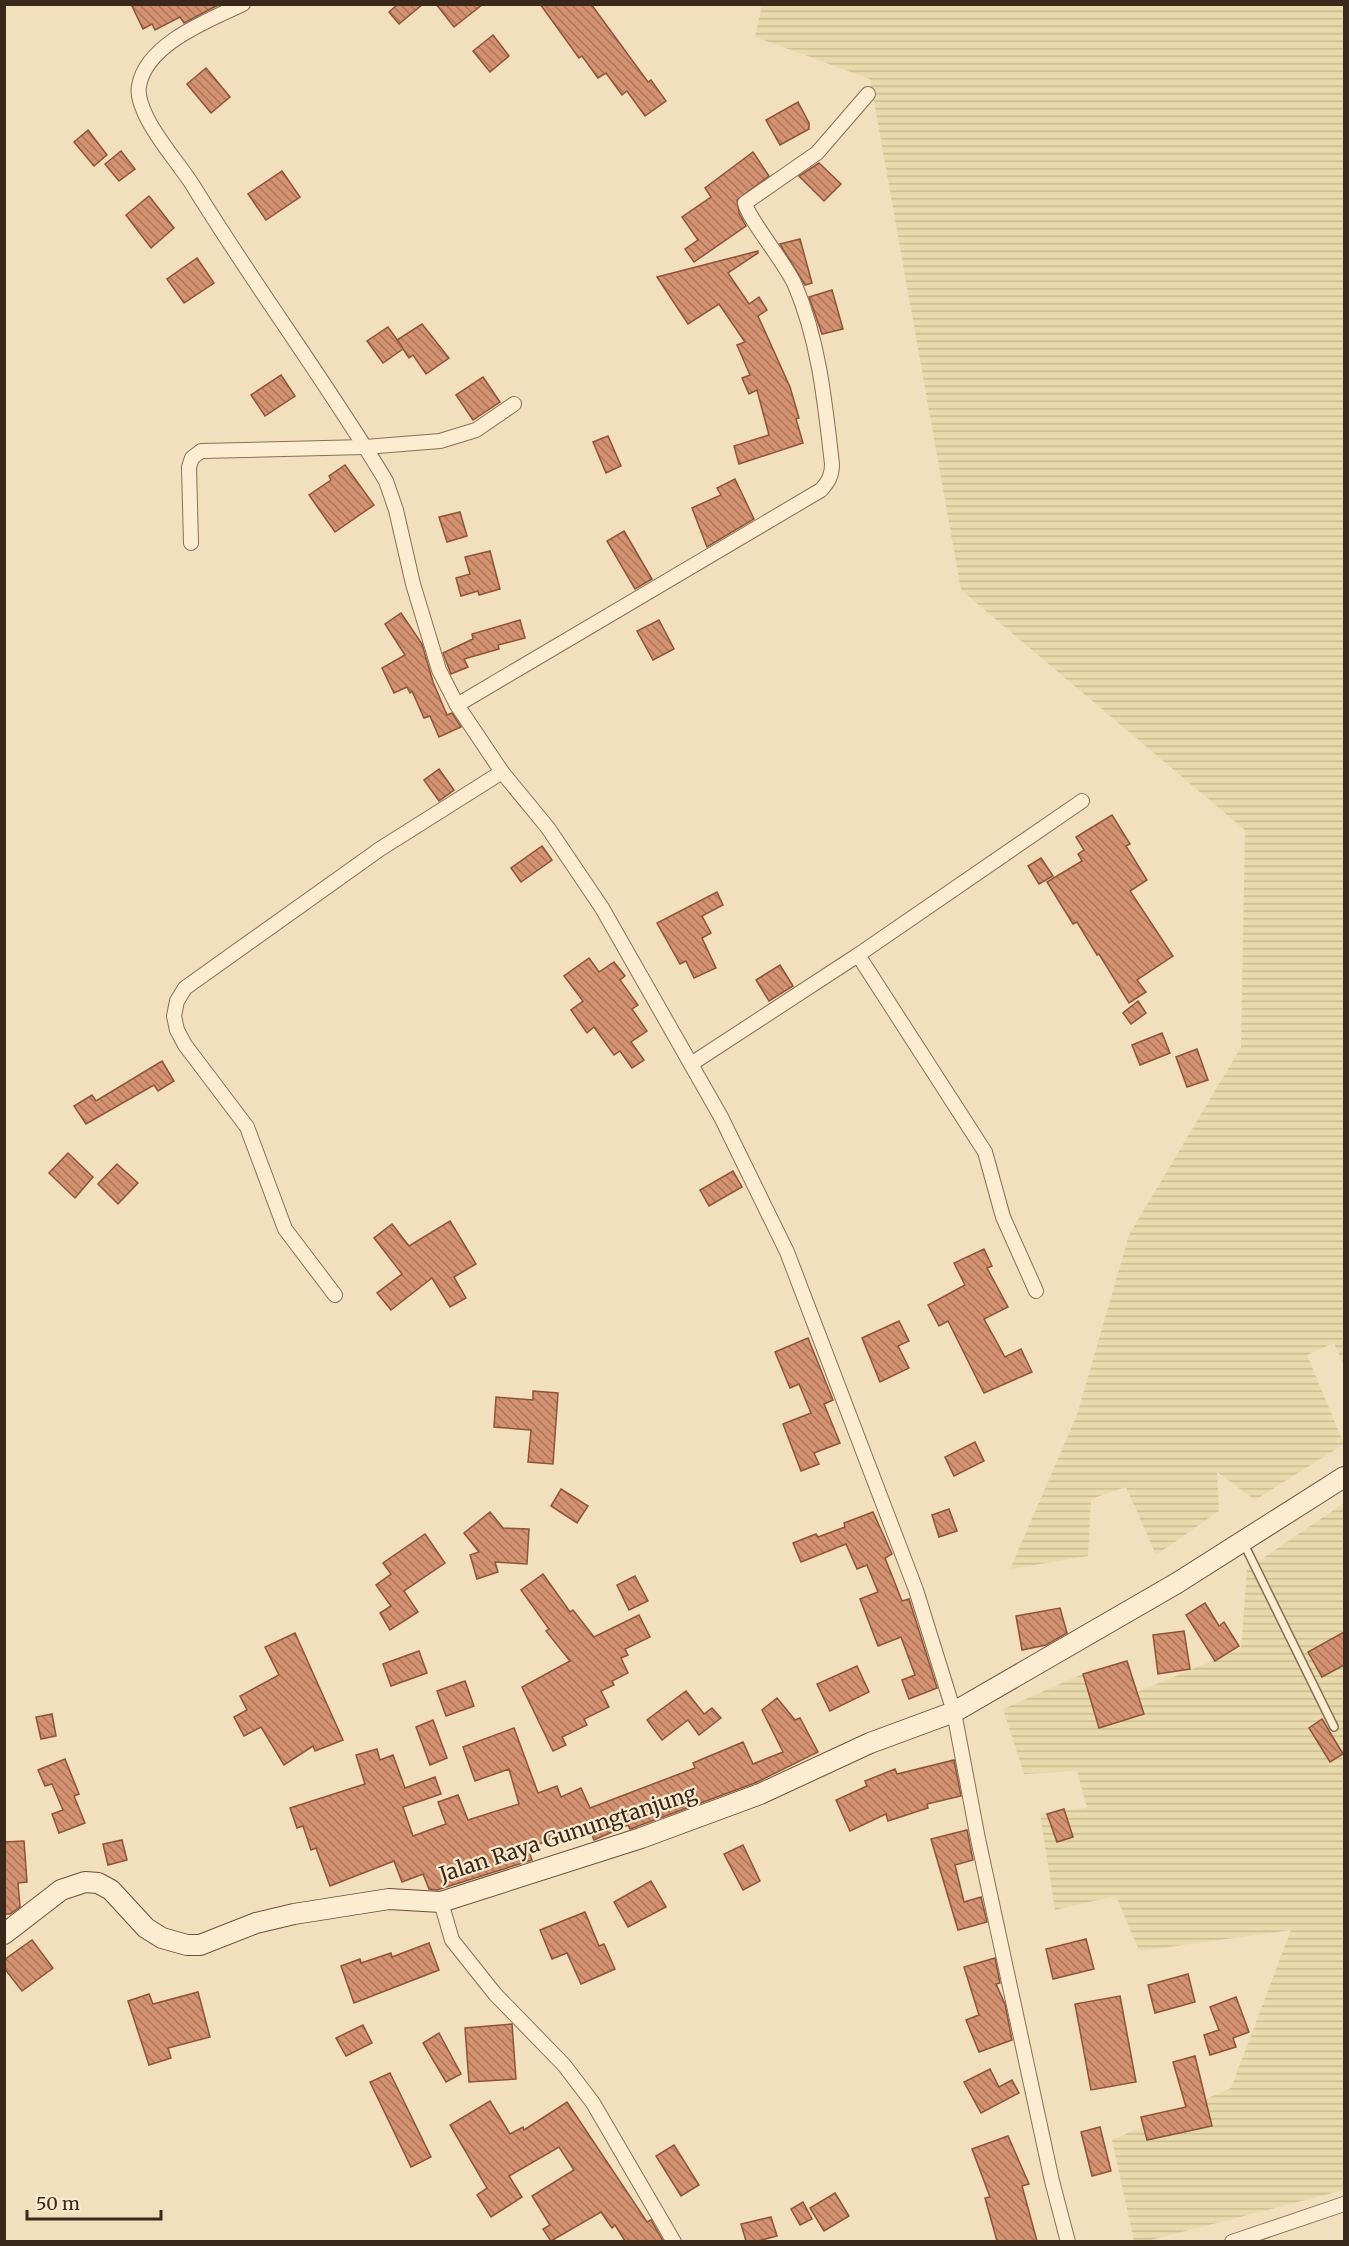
<svg xmlns="http://www.w3.org/2000/svg" width="1349" height="2246" viewBox="0 0 1349 2246" font-family="Merriweather,serif">
	<style>
		.farmland { fill: url(#farmland-rules) }
		.building { fill: url(#building-back-hatch); stroke: #8e5438; stroke-width: 1.5 }
		.lines { fill: none; stroke-linecap: round; stroke-linejoin: round }
		.service-casing { stroke: #8c6e55; stroke-width: 10 }
		.minor-casing { stroke: #8c6e55; stroke-width: 16 }
		.secondary-casing { stroke: #6e4f38; stroke-width: 22 }
		.service { stroke: #fcedd2; stroke-width: 7 }
		.minor { stroke: #fcedd2; stroke-width: 14 }
		.secondary { stroke: #fcedd2; stroke-width: 20 }
		.labels { text-anchor: middle; stroke-width: 4.5; stroke-linejoin: round; paint-order: stroke }
		.street-label { font-size: 21px; fill: #3a281b; stroke: #f9e9ce }
	</style>
	<defs>
		<pattern id="farmland-rules" width="6" height="5" patternUnits="userSpaceOnUse" patternTransform="scale(1.5)"><rect width="6" height="5" fill="#e9daab"/><path d="M0 2.5h6" fill="none" stroke="#c9bb93"/></pattern>
		<pattern id="building-back-hatch" width="6" height="6" patternUnits="userSpaceOnUse" patternTransform="scale(1.5)"><rect width="6" height="6" fill="#d49270"/><path d="M-1 5l2 2M0 0l6 6M5-1l2 2" fill="none" stroke="#ad775b"/></pattern>
	</defs>
	<rect width="100%" height="100%" fill="#f2dfbe"/>
	<g class="farmland">
		<polygon points="762,5 1344,5 1344,1365 1334,1343 1307,1355 1344,1444 1255,1500 1217,1472 1219,1511 1156,1555 1126,1487 1091,1499 1088,1556 1010,1569 1077,1415 1129,1235 1241,1047 1245,830 961,590 870,79 755,37"/>
		<polygon points="1344,1503 1344,2190 1147,2241 1134,2241 1112,2140 1231,2088 1291,1930 1139,1951 1116,1896 1055,1910 1040,1813 1087,1808 1077,1771 1024,1774 1003,1709 1094,1669 1120,1699 1241,1649 1247,1569"/>
	</g>
	<g class="building">
		<polygon points="131,4 220,4 184,23 180,17 155,30 152,24 143,29"/>
		<polygon points="398,4 423,4 399,24 389,12"/>
		<polygon points="436,4 483,4 454,27"/>
		<polygon points="540,4 591,4 648,82 651,80 666,101 645,116 627,91 622,95 606,73 598,78 582,56 579,58"/>
		<polygon points="493,35 509,56 490,72 473,51"/>
		<polygon points="206,68 230,97 211,113 187,84"/>
		<polygon points="798,102 809,123 809,129 780,145 766,120"/>
		<polygon points="88,130 107,155 94,166 74,142"/>
		<polygon points="121,151 135,169 119,181 105,164"/>
		<polygon points="753,152 769,176 737,200 739,213 746,226 694,262 685,249 698,240 682,217 711,197 705,188"/>
		<polygon points="819,163 841,184 824,201 799,176"/>
		<polygon points="282,171 300,197 266,220 248,194"/>
		<polygon points="149,196 174,228 151,248 126,215"/>
		<polygon points="800,239 812,283 805,285 780,244"/>
		<polygon points="758,251 758,253 728,273 749,304 759,297 767,310 758,316 790,387 799,418 796,419 803,443 739,464 734,446 769,435 757,390 749,394 742,378 750,375 737,345 745,342 719,304 688,324 657,277"/>
		<polygon points="197,258 214,283 184,303 167,279"/>
		<polygon points="832,290 843,329 822,334 809,297"/>
		<polygon points="422,324 449,358 426,374 413,355 409,358 403,349 383,363 367,341 388,327 403,348 397,340"/>
		<polygon points="281,375 295,396 265,416 251,395"/>
		<polygon points="483,377 500,402 473,420 456,395"/>
		<polygon points="608,436 621,466 606,473 593,442"/>
		<polygon points="345,465 374,505 335,532 309,495 331,480 329,476"/>
		<polygon points="735,479 754,519 707,547 692,508 721,495 717,488"/>
		<polygon points="460,512 467,536 447,542 439,517"/>
		<polygon points="624,531 652,579 635,589 607,541"/>
		<polygon points="490,551 500,589 479,595 478,591 461,596 456,578 470,574 465,557"/>
		<polygon points="401,613 422,644 433,682 447,715 452,713 461,727 439,737 430,716 424,718 412,691 410,693 407,687 394,693 382,668 405,655 385,624"/>
		<polygon points="520,620 525,638 498,645 499,649 464,659 468,667 451,674 443,653 473,639 472,634"/>
		<polygon points="659,620 674,649 653,660 637,631"/>
		<polygon points="439,769 454,790 439,801 424,780"/>
		<polygon points="1112,815 1130,844 1126,846 1147,880 1130,891 1173,956 1137,980 1146,992 1129,1003 1099,954 1097,955 1077,922 1073,924 1047,882 1082,861 1078,854 1084,850 1076,837"/>
		<polygon points="542,846 552,860 521,882 511,868"/>
		<polygon points="1041,858 1053,876 1039,884 1028,866"/>
		<polygon points="717,892 723,905 702,916 711,933 702,938 716,968 694,978 686,961 680,964 657,923"/>
		<polygon points="589,958 599,972 614,962 625,976 620,980 638,1005 632,1009 647,1031 631,1042 644,1060 632,1068 620,1051 614,1055 594,1027 587,1033 571,1010 583,1001 564,976"/>
		<polygon points="780,965 793,986 769,1001 756,980"/>
		<polygon points="1138,1001 1146,1013 1131,1024 1123,1013"/>
		<polygon points="1162,1033 1170,1053 1140,1065 1132,1045"/>
		<polygon points="1197,1049 1208,1080 1187,1087 1176,1057"/>
		<polygon points="162,1061 174,1081 158,1091 154,1085 86,1124 74,1106 92,1095 96,1101"/>
		<polygon points="68,1153 93,1177 75,1198 49,1173"/>
		<polygon points="117,1164 138,1183 118,1204 98,1184"/>
		<polygon points="733,1171 742,1187 709,1206 700,1190"/>
		<polygon points="450,1221 476,1264 454,1277 466,1298 450,1307 432,1278 391,1310 377,1293 402,1274 374,1238 392,1224 409,1246"/>
		<polygon points="984,1249 992,1266 987,1268 1008,1307 984,1319 1005,1357 1021,1349 1032,1372 984,1393 948,1321 939,1326 928,1305 965,1285 954,1263"/>
		<polygon points="899,1321 909,1341 898,1346 909,1368 880,1382 862,1338"/>
		<polygon points="808,1338 833,1400 824,1404 840,1443 814,1453 819,1464 801,1471 783,1424 811,1413 799,1384 790,1388 775,1352"/>
		<polygon points="533,1391 558,1393 553,1464 528,1462 531,1430 494,1427 496,1397 533,1400"/>
		<polygon points="975,1442 984,1461 954,1476 945,1457"/>
		<polygon points="561,1489 588,1506 577,1523 551,1506"/>
		<polygon points="949,1509 957,1531 939,1537 932,1515"/>
		<polygon points="490,1512 503,1528 529,1529 527,1564 495,1562 498,1572 477,1579 470,1555 479,1552 464,1533"/>
		<polygon points="873,1512 892,1554 885,1558 902,1601 909,1599 937,1688 909,1699 902,1680 915,1675 901,1637 878,1646 860,1599 878,1592 867,1565 857,1569 846,1544 801,1562 793,1543 816,1534 818,1537 845,1527 844,1523"/>
		<polygon points="425,1534 445,1563 404,1591 418,1612 390,1630 380,1613 391,1606 376,1585 391,1574 383,1563"/>
		<polygon points="543,1574 570,1612 573,1610 594,1637 639,1615 650,1637 625,1649 628,1655 621,1658 628,1673 612,1681 614,1685 601,1691 609,1707 584,1719 587,1725 562,1737 566,1745 553,1751 522,1687 570,1661 546,1631 549,1629 521,1590"/>
		<polygon points="635,1576 648,1601 629,1610 617,1585"/>
		<polygon points="1205,1603 1219,1626 1224,1622 1239,1646 1215,1661 1186,1615"/>
		<polygon points="1060,1608 1067,1633 1046,1645 1022,1650 1016,1616"/>
		<polygon points="1184,1631 1190,1669 1158,1674 1153,1635"/>
		<polygon points="1344,1632 1344,1665 1322,1677 1308,1652"/>
		<polygon points="295,1633 343,1740 315,1751 313,1746 284,1765 261,1727 244,1736 234,1717 247,1710 240,1696 279,1675 265,1647"/>
		<polygon points="419,1651 427,1673 391,1686 383,1664"/>
		<polygon points="1127,1661 1144,1714 1099,1728 1083,1674"/>
		<polygon points="857,1666 869,1692 830,1711 817,1684"/>
		<polygon points="465,1681 474,1706 446,1716 437,1691"/>
		<polygon points="686,1691 704,1714 712,1708 721,1718 699,1735 688,1720 662,1740 647,1720"/>
		<polygon points="777,1698 795,1720 800,1718 818,1752 755,1783 630,1829 628,1825 594,1840 588,1826 581,1830 579,1826 528,1849 532,1860 437,1890 429,1889 423,1874 402,1882 394,1861 330,1886 316,1848 311,1850 303,1826 297,1828 290,1808 365,1784 356,1755 377,1749 380,1760 393,1755 405,1788 435,1777 441,1794 403,1807 413,1836 446,1824 438,1802 458,1795 468,1820 519,1804 509,1769 475,1781 463,1747 514,1728 538,1793 557,1786 561,1797 581,1788 590,1808 695,1768 693,1763 743,1742 753,1764 783,1752 762,1710"/>
		<polygon points="52,1714 56,1736 41,1739 36,1717"/>
		<polygon points="1322,1719 1343,1754 1330,1762 1309,1728"/>
		<polygon points="433,1720 447,1758 430,1765 416,1727"/>
		<polygon points="65,1759 79,1794 74,1796 85,1823 59,1833 52,1814 63,1810 52,1784 45,1786 38,1770"/>
		<polygon points="954,1760 961,1796 927,1804 928,1808 888,1821 886,1814 850,1831 836,1800 867,1786 865,1781 895,1769 897,1774"/>
		<polygon points="1064,1809 1073,1837 1057,1842 1047,1814"/>
		<polygon points="967,1830 973,1860 955,1865 964,1902 981,1897 987,1922 958,1930 931,1839"/>
		<polygon points="122,1840 127,1860 108,1865 103,1844"/>
		<polygon points="24,1841 27,1882 18,1883 20,1907 10,1914 4,1914 4,1842"/>
		<polygon points="743,1845 760,1881 743,1890 724,1854"/>
		<polygon points="651,1881 666,1907 628,1927 614,1902"/>
		<polygon points="585,1912 599,1946 604,1944 615,1969 581,1984 567,1953 552,1959 540,1930"/>
		<polygon points="1086,1939 1094,1969 1053,1979 1046,1949"/>
		<polygon points="32,1940 53,1968 22,1991 4,1968 4,1960"/>
		<polygon points="429,1943 439,1970 354,2003 341,1966 360,1959 361,1963 391,1953 392,1957"/>
		<polygon points="995,1958 1000,1983 996,1984 1005,2004 1012,2040 979,2052 966,2020 979,2015 964,1967"/>
		<polygon points="1188,1974 1195,2002 1155,2013 1148,1985"/>
		<polygon points="198,1992 210,2037 168,2048 171,2058 149,2065 128,2001 149,1994 153,2004"/>
		<polygon points="1120,1996 1136,2082 1091,2090 1075,2004"/>
		<polygon points="1236,1997 1249,2032 1233,2038 1236,2047 1210,2055 1204,2035 1219,2030 1210,2007"/>
		<polygon points="512,2024 516,2079 469,2082 465,2028"/>
		<polygon points="363,2025 372,2043 346,2056 336,2038"/>
		<polygon points="439,2033 461,2074 446,2082 423,2043"/>
		<polygon points="1195,2056 1212,2126 1147,2140 1141,2117 1186,2107 1173,2062"/>
		<polygon points="990,2069 999,2087 1012,2080 1019,2093 981,2113 964,2082"/>
		<polygon points="390,2073 431,2157 411,2167 370,2082"/>
		<polygon points="490,2101 510,2134 523,2127 524,2130 567,2102 647,2222 651,2220 663,2241 625,2241 615,2225 612,2228 601,2212 551,2241 543,2229 550,2225 532,2196 574,2170 559,2147 509,2176 522,2197 491,2217 477,2195 487,2188 450,2125"/>
		<polygon points="1100,2127 1111,2171 1092,2176 1081,2132"/>
		<polygon points="1008,2136 1029,2184 1022,2186 1037,2241 997,2241 985,2198 990,2197 972,2149"/>
		<polygon points="674,2145 699,2185 681,2196 656,2156"/>
		<polygon points="835,2193 849,2216 824,2231 810,2208"/>
		<polygon points="803,2202 812,2219 800,2225 791,2209"/>
		<polygon points="771,2217 777,2236 758,2241 746,2241 741,2224"/>
	</g>
	<g class="lines">
		<defs>
			<polyline id="service" points="1244,1544 1334,1727"/>
			<g id="minor">
				<path d="M 243,4 C 209,20 146,44 139,86 C 137,96 142,107 146,116 C 158,141 177,161 192,184 C 254,285 325,380 386,481 L 396,510 L 413,584 L 439,670 L 457,705 L 502,772 L 548,828 L 602,908 L 721,1117 L 787,1252 L 916,1590 L 954,1712 L 978,1839 L 1052,2181 L 1068,2242"/>
				<polyline points="191,543 189,467 192,458 201,451 365,447 440,441 476,430 514,404"/>
				<path d="M 457,705 L 821,490 C 829,481 832,475 832,464 C 825,403 819,341 795,285 C 786,264 747,217 745,203 L 817,153 L 868,94"/>
				<polyline points="858,955 985,1152 1003,1217 1036,1291"/>
				<polyline points="691,1064 858,955 1082,801"/>
				<polyline points="335,1295 285,1229 247,1127 185,1045 177,1030 174,1016 177,1001 185,988 380,849 502,772"/>
				<polyline points="441,1902 452,1940 495,1994 564,2065 593,2103 674,2242"/>
				<polyline points="1232,2242 1344,2204"/>
			</g>
			<polyline id="secondary" points="4,1934 61,1890 85,1882 98,1883 111,1890 146,1928 162,1938 187,1945 200,1945 256,1923 294,1914 389,1899 441,1902 641,1838 760,1794 870,1743 954,1712 1177,1583 1344,1477"/>
		</defs>
		<use href="#service" class="service-casing"/>
		<use href="#minor" class="minor-casing"/>
		<use href="#secondary" class="secondary-casing"/>
		<use href="#service" class="service"/>
		<use href="#minor" class="minor"/>
		<use href="#secondary" class="secondary"/>
	</g>
	<g class="labels">
		<g class="street-label">
			<text transform="translate(568 1834) rotate(-18)" y="7">Jalan Raya Gunungtanjung</text>
		</g>
	</g>
	<rect width="1349" height="2246" fill="none" stroke="#3a281b" stroke-width="12"/>
	<path d="M27 2210v9h134v-9" fill="none" stroke="#3a281b" stroke-width="3"/>
	<text x="36" y="2210" font-size="18" fill="#3a281b" stroke="#f9e9ce" stroke-width="4.5" paint-order="stroke">50 m</text>
</svg>
